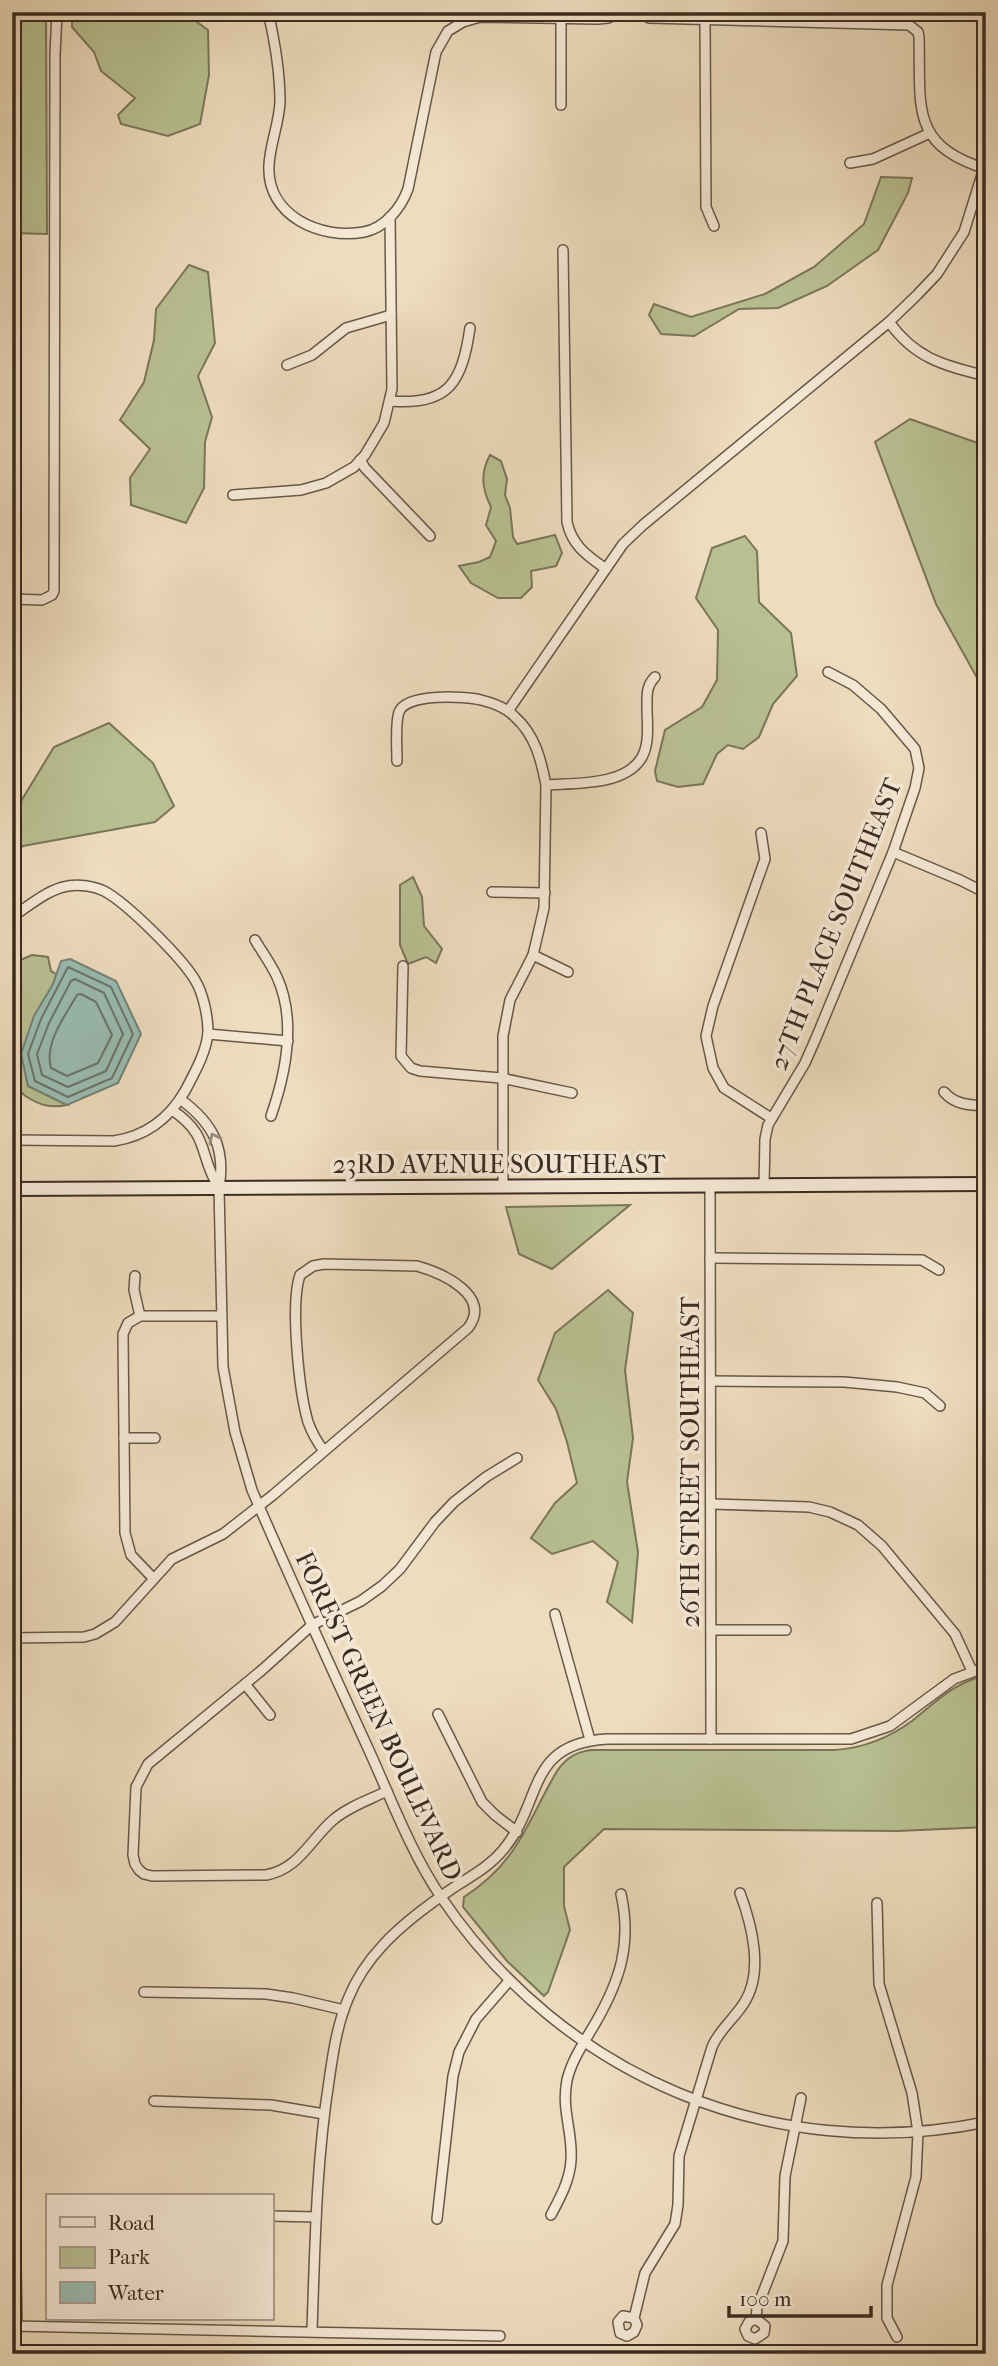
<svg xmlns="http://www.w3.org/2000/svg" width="998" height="2366" viewBox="0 0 998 2366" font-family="'IM FELL French Canon',serif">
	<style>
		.green { fill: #b8c092; stroke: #7a765a; stroke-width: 2 }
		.water { fill: #99bcb2; stroke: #738278; stroke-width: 2 }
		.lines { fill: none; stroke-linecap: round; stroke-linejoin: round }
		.shore { stroke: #6a746a; stroke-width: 2 }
		.street-casing { stroke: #685749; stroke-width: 12 }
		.secondary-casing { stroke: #3b2b22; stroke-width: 16 }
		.street { stroke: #f4e8d5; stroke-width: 9 }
		.secondary { stroke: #f4e8d5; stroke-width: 12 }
		.oneway { stroke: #988a7c }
		.labels { text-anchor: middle; stroke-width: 7; stroke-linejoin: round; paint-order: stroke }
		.street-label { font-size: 26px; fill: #3b2b22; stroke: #f4e8d5 }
	</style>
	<rect width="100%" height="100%" fill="#eedcbe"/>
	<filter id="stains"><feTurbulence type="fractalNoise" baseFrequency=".00286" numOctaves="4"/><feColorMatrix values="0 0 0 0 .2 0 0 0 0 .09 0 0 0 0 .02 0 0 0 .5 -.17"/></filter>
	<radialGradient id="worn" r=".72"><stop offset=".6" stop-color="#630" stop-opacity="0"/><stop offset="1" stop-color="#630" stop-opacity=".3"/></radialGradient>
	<g class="green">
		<polygon points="12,12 46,12 47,234 12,233"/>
		<polygon points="72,12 183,12 208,30 209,75 200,124 168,136 121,124 118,115 135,98 101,71 94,52 72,27"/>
		<polygon points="881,177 912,178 908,193 878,250 827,286 778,308 739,309 694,336 661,334 649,315 654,304 691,317 765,294 814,267 864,224"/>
		<polygon points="189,265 208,272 215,343 198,376 212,417 205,442 204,488 186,523 131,505 130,478 150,449 120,420 144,382 154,340 156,309"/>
		<polygon points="910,419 986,446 986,694 936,604 875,442"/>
		<path d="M 490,455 L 501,461 L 507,479 L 505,495 L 510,508 L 513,537 L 517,544 L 555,535 L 562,553 L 556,566 L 531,571 L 532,587 L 521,598 L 498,598 L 471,583 L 459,566 L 479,562 L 490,557 L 496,541 L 486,525 L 491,507 C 482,489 480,473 490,455 Z"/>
		<polygon points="745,536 757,551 759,602 791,633 797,676 773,704 759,737 743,749 728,745 717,754 703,784 678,787 657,781 655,771 665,730 702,707 717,680 718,630 696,598 712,548"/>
		<polygon points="109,723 153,763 174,806 155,822 23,846 12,855 12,811 18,806 54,747"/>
		<polygon points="413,877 422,897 424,926 442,949 436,963 426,957 408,964 400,945 400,885"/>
		<path d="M 32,955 L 48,957 L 51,971 L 56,974 L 28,1086 L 67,1105 C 52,1108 41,1106 27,1097 C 20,1093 20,1088 12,1086 L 12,957 L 18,961 Z"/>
		<polygon points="630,1205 552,1269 519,1254 506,1207"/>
		<polygon points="608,1290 633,1313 625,1370 633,1438 627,1482 638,1552 632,1622 607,1602 618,1562 593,1541 552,1554 531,1538 555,1503 577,1483 567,1442 556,1409 538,1380 555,1333"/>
		<path d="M 986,1675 L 986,1827 L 898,1831 L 604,1829 L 564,1867 L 564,1906 L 570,1930 L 548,1992 L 544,1996 L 507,1961 L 463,1907 L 464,1897 C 519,1861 526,1824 557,1771 C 566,1758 576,1752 591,1750 L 835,1750 C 863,1748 889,1738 912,1721 C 937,1701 952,1684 986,1675 Z"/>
	</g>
	<polygon class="water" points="70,959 116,981 141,1034 118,1083 67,1105 28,1086 21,1054 34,1016 53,984 61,961"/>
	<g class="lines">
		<g class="shore">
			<polygon points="68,967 111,987 133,1034 112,1078 68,1097 35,1081 28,1054 41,1019"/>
			<polygon points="75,979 104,993 123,1034 106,1071 68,1087 42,1075 37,1054 49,1023 71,981"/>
			<path d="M 81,994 L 96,1002 L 112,1035 L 98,1063 L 67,1076 L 51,1068 C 44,1043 65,1016 77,995 Z"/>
		</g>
		<defs>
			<g id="street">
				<path d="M 268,12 C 275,42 280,72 280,102 C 279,124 270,144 269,165 C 266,216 321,240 364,232 C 385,228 401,208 408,189 L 436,52 L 448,31 L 463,22 L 480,17 L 598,19 L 608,18 L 622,12"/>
				<path d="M 649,18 L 909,25 L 918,32 L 919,37 C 921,106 909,145 986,169"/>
				<polyline points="561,19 561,105"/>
				<polyline points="705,20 706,207 714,226"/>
				<polyline points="850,163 873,159 930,133"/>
				<path d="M 563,250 L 567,522 C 572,546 588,556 606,569"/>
				<path d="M 889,322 C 916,359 943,365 986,376"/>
				<polyline points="287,365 312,355 346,328 391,315"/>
				<path d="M 391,401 C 450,406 462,381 470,328"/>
				<polyline points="360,460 365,468 430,536"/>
				<polyline points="233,495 301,490 326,483 354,467 365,455 384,423 392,389 390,217"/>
				<polyline points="12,599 42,600 52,595 54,591 55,55 57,12"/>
				<polyline points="508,711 623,544 643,525 889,322 917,295 937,274 964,232 984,168"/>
				<path d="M 397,761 C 397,748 395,723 399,712 C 406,693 465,696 481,700 C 493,703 507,708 515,717 C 535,735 541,759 546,785 L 544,908 L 533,955 L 510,1000 L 503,1036 L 503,1186"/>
				<path d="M 546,785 C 575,783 626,786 642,757 C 650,743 647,722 647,708 C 647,695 646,686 655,677"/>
				<polyline points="761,833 765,859 713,1006 706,1036 713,1068 724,1088 771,1118"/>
				<polyline points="893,852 960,880 986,893"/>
				<polyline points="492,892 545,893"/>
				<path d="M 12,917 C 29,906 48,889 68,886 C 79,884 94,886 104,891 C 127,903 182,958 195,980 C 203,993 208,1016 208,1032 C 207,1051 194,1074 185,1091 C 169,1119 146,1136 114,1141 L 12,1140"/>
				<path d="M 255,940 C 262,952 271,964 277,977 C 297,1021 286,1073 271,1116"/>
				<polyline points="533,955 568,972"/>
				<polyline points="403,966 401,1056 411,1068 420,1071 501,1078 572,1093"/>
				<polyline points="208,1034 288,1041"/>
				<path d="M 944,1092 C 955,1105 970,1105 986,1106"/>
				<path d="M 180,1099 C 213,1123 226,1148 219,1188 L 223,1367 L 235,1432 L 252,1490 C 289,1576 328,1661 367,1746 C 390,1796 410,1851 441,1897 C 562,2076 772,2166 986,2122"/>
				<path d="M 172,1110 C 211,1136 198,1155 219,1188"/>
				<polyline points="710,1185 711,1739"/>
				<polyline points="764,1185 765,1139 768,1125 805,1063 816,1038 893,852 915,788 919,768 915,749 881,709 853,685 828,672"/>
				<polyline points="710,1258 922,1260 939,1270"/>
				<polyline points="135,1276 134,1290 140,1316"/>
				<polyline points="711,1381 844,1382 897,1387 925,1393 940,1406"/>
				<polyline points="124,1438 155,1438"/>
				<polyline points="711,1504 809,1507 830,1512 858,1525 882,1546 955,1634 972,1671"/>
				<polyline points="153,1578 131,1555 125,1533 123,1334 128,1323 140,1316 221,1316"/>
				<polyline points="555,1614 590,1740"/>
				<polyline points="711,1630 786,1630"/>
				<path d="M 12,1638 L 84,1637 L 95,1634 L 115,1622 L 172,1559 L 223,1534 L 273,1495 L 468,1328 C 493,1296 442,1273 417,1266 L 324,1264 L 313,1266 L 300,1275 C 290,1304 299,1391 308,1422 C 312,1433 317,1442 324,1451"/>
				<polyline points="245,1684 270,1715"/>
				<polyline points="438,1714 482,1802 495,1815 517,1832"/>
				<path d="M 387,1791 C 369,1800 348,1807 333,1820 C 310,1840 299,1869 266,1875 L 152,1876 L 144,1874 L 139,1870 L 135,1864 L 133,1855 L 136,1787 L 148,1764 L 262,1670 L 312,1625 L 361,1601 L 382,1586 L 400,1569 L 435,1522 L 454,1502 L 486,1477 L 517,1458"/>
				<polyline points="877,1903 879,1984 912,2093 918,2132 916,2177 887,2285 887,2318 897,2337"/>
				<polyline points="12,1972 12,1984"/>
				<polyline points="144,1992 266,1994 293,1998 344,2010"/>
				<polyline points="154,2101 271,2105 324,2114"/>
				<polyline points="12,2185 15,2216 17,2326"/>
				<path d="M 551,2215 C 560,2198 570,2180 571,2160 C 573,2132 561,2110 567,2080 C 572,2059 585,2041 596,2022 C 620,1980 632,1944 621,1894"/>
				<polyline points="271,2216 316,2217"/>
				<polyline points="437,2219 453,2076 459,2052 476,2019 509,1981"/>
				<path d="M 634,2318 L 637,2325 L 634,2332 L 627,2336 L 620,2333 L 618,2322 L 623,2316 L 634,2318 L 645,2273 L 675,2224 L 678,2205 L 679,2156 L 712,2047 C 719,2030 734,2019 744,2003 C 764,1973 752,1925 740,1893"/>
				<polyline points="756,2319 749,2322 745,2329 748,2336 755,2339 764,2333 765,2326 756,2319 757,2308 783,2241 785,2176 801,2098"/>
				<polyline points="12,2326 500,2336"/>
				<path d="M 312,2330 C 315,2247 316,2164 329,2081 C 333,2053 337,2025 348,1999 C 356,1979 368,1961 383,1945 C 402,1924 428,1905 453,1888 C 471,1876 489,1867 503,1850 C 544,1801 525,1744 607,1739 L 851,1739 L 890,1726 L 954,1679 L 986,1667"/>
			</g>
			<polyline id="secondary" points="12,1189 986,1184"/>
		</defs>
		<use href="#street" class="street-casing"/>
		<use href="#secondary" class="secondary-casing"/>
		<use href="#street" class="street"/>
		<use href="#secondary" class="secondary"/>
	</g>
	<defs><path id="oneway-chevron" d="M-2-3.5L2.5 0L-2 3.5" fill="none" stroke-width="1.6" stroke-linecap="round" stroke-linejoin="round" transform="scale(1.75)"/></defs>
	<use class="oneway" href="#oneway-chevron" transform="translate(214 1138) rotate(-116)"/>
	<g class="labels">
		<g class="street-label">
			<text transform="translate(835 924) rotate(-68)" y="9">27TH PLACE SOUTHEAST</text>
			<text x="499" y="1173">23RD AVENUE SOUTHEAST</text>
			<text transform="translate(690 1462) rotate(-90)" y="9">26TH STREET SOUTHEAST</text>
			<text transform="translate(379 1716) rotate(65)" y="9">FOREST GREEN BOULEVARD</text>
		</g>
	</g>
	<rect width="998" height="2366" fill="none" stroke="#eedcbe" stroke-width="42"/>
	<rect x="14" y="14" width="970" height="2338" fill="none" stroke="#3b2b22" stroke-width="3.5"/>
	<rect x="21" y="21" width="956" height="2324" fill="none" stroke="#3b2b22" stroke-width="2"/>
	<rect x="46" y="2194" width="228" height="126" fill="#f4e8d5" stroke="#aa9c8d" stroke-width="2"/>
	<rect x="60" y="2217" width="35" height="10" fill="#f4e8d5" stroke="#aa9c8d" stroke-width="2"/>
	<text x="108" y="2230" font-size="21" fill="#3b2b22">Road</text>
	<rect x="60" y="2247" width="35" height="21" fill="#b8c092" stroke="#aa9c8d" stroke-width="2"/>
	<text x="108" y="2264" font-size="21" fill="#3b2b22">Park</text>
	<rect x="60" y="2282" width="35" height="21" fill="#99bcb2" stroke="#aa9c8d" stroke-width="2"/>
	<text x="108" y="2300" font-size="21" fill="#3b2b22">Water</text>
	<path d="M729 2306v10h142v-10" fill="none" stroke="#3b2b22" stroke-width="3.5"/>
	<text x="739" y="2306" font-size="21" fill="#3b2b22" stroke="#f4e8d5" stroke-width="5" paint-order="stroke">100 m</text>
	<rect width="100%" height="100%" filter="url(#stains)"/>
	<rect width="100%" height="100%" fill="url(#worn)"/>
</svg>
